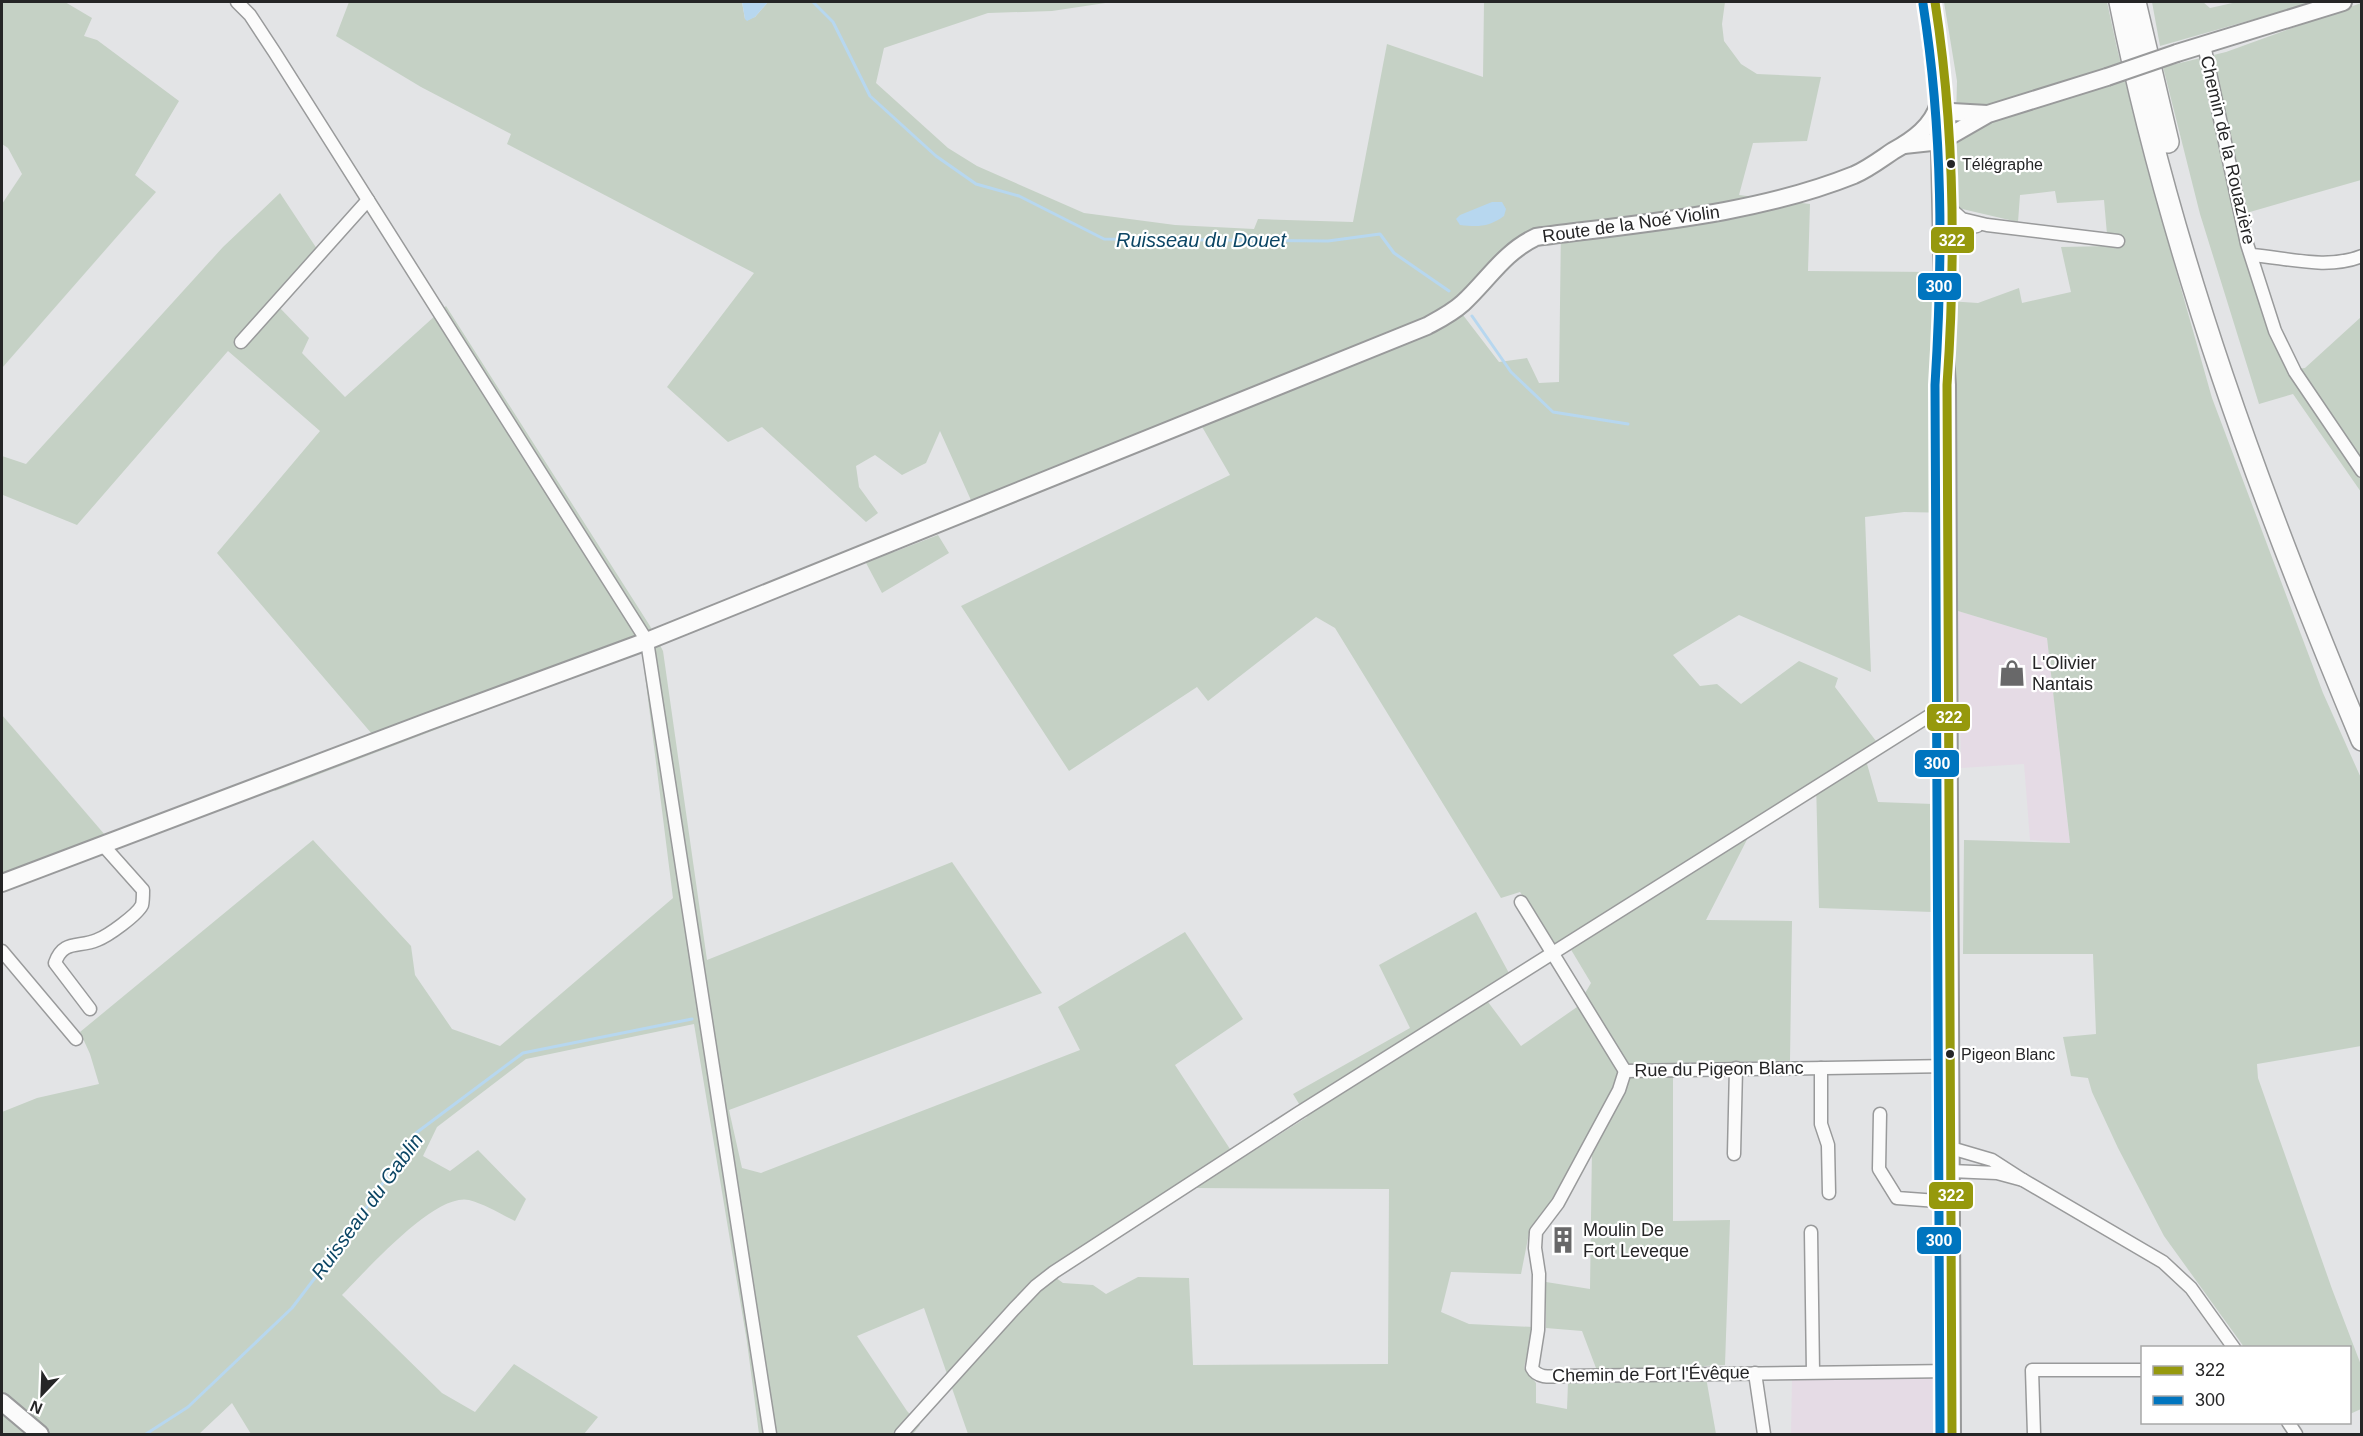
<svg xmlns="http://www.w3.org/2000/svg" width="2363" height="1436" viewBox="0 0 2363 1436" font-family="Helvetica,sans-serif">
	<style>
		.industrial { fill: #e5dbe5 }
		.green { fill: #c5d1c5; fill-rule: evenodd }
		.water { fill: #b7d7ef }
		.lines { fill: none; stroke-linecap: round; stroke-linejoin: round }
		.stream { stroke: #b7d7ef; stroke-width: 3 }
		.street-casing { stroke: #999a9b; stroke-width: 15 }
		.secondary-casing { stroke: #999a9b; stroke-width: 20 }
		.highway-casing { stroke: #999a9b; stroke-width: 24 }
		.street { stroke: #fbfbfb; stroke-width: 12 }
		.secondary { stroke: #fbfbfb; stroke-width: 16 }
		.highway { stroke: #fbfbfb; stroke-width: 21 }
		.secondary-bridge-casing { stroke: #999a9b; stroke-width: 20; stroke-linecap: butt }
		.secondary-bridge { stroke: #fbfbfb; stroke-width: 16 }
		.bus-1-casing { stroke: #fff; stroke-width: 14 }
		.bus-2-casing { stroke: #fff; stroke-width: 14 }
		.bus-1 { stroke: #96990d; stroke-width: 9 }
		.bus-2 { stroke: #0075bf; stroke-width: 9 }
		.bus-dot { fill: #252526; stroke: #fff; stroke-width: 2 }
		.labels { text-anchor: middle; stroke-width: 4.5; stroke-linejoin: round; paint-order: stroke }
		.bus-label { font-size: 16px; fill: #252526; stroke: #fff; text-anchor: start }
		.street-label { font-size: 18px; fill: #252526; stroke: #fff }
		.poi-label { font-size: 18px; fill: #252526; stroke: #fff; text-anchor: start }
		.water-label { font-size: 20px; font-style: italic; fill: #0b4564; stroke: #fff }
		.line-badge { stroke: #fff; stroke-width: 2 }
		.badge-label { font-size: 16px; text-anchor: middle; font-weight: bold; fill: #fff }
	</style>
	<rect width="100%" height="100%" fill="#e3e4e6"/>
	<g class="industrial">
		<polygon points="1958,611 2047,638 2070,843 2030,840 2024,764 1961,768"/>
		<polygon points="1944,1378 1944,1434 1791,1434 1792,1380"/>
	</g>
	<g class="green">
		<polygon points="2,2 65,2 92,18 84,36 97,40 179,101 135,175 156,192 2,368 2,204 22,174 8,148 2,144"/>
		<path d="M 349,2 L 742,2 L 745,19 L 755,17 L 768,2 L 1112,2 L 1052,11 L 988,13 L 884,48 L 876,83 L 948,148 L 977,166 L 1084,213 L 1175,225 L 1254,229 L 1258,219 L 1353,222 L 1387,44 L 1483,77 L 1484,2 L 1725,2 L 1722,24 L 1724,41 L 1741,64 L 1757,74 L 1821,77 L 1807,141 L 1753,143 L 1739,195 L 1810,204 L 1808,271 L 1933,272 L 1932,300 L 1978,303 L 2019,288 L 2022,303 L 2071,292 L 2061,247 L 2108,246 L 2104,200 L 2057,203 L 2055,191 L 2020,195 L 2018,222 L 1958,208 L 1955,156 L 1957,81 L 1944,2 L 2107,2 L 2117,48 L 2147,168 L 2212,398 L 2323,693 L 2361,778 L 2361,1046 L 2257,1064 L 2258,1078 L 2332,1289 L 2361,1365 L 2361,1409 L 2350,1414 L 2350,1348 L 2244,1347 L 2164,1236 L 2118,1148 L 2092,1092 L 2088,1078 L 2071,1076 L 2063,1037 L 2096,1034 L 2093,954 L 1963,954 L 1964,840 L 2070,843 L 2047,638 L 1958,611 L 1955,513 L 1904,512 L 1865,517 L 1871,672 L 1739,615 L 1673,655 L 1700,686 L 1717,684 L 1741,704 L 1799,661 L 1838,678 L 1835,687 L 1876,741 L 1863,750 L 1878,802 L 1933,804 L 1932,912 L 1819,908 L 1816,780 L 1759,816 L 1706,920 L 1792,921 L 1790,1061 L 1673,1063 L 1673,1221 L 1730,1220 L 1725,1365 L 1704,1366 L 1716,1434 L 968,1434 L 924,1308 L 857,1336 L 907,1411 L 920,1425 L 913,1434 L 759,1434 L 747,1342 L 694,1024 L 526,1059 L 437,1127 L 423,1156 L 450,1171 L 478,1150 L 526,1199 L 515,1221 C 501,1214 484,1204 469,1200 C 435,1192 365,1272 342,1295 L 442,1393 L 475,1412 L 514,1364 L 598,1417 L 584,1434 L 251,1434 L 232,1403 L 199,1434 L 2,1434 L 2,1112 L 37,1098 L 99,1084 L 90,1054 L 80,1032 L 313,840 L 411,946 L 415,975 L 452,1029 L 500,1046 L 673,898 L 642,651 L 275,791 L 264,776 L 372,734 L 217,553 L 320,431 L 228,351 L 77,525 L 3,495 L 2,497 L 2,456 L 26,464 L 223,247 L 280,193 L 323,258 L 278,306 L 309,338 L 302,353 L 345,397 L 446,306 L 650,626 L 663,651 L 707,960 L 952,862 L 1042,993 L 729,1110 L 742,1168 L 761,1173 L 1080,1050 L 1058,1007 L 1185,932 L 1243,1019 L 1175,1065 L 1230,1149 L 1047,1271 L 1063,1283 L 1093,1285 L 1106,1294 L 1138,1277 L 1189,1278 L 1193,1365 L 1388,1364 L 1389,1189 L 1195,1188 L 1307,1117 L 1293,1094 L 1410,1028 L 1379,965 L 1476,912 L 1510,975 L 1482,994 L 1521,1046 L 1577,1007 L 1591,983 L 1564,938 L 1555,943 L 1520,892 L 1501,898 L 1335,628 L 1316,617 L 1208,701 L 1197,687 L 1069,771 L 961,606 L 1230,475 L 1201,425 L 979,518 L 940,431 L 926,463 L 902,475 L 875,455 L 856,466 L 859,487 L 878,513 L 866,522 L 762,427 L 728,442 L 667,387 L 754,273 L 507,144 L 511,134 L 421,87 L 336,36 ZM 1561,226 L 1559,382 L 1539,383 L 1527,358 L 1499,362 L 1453,302 L 1478,278 L 1507,245 L 1531,230 ZM 1581,1147 L 1592,1148 L 1590,1289 L 1546,1282 L 1546,1328 L 1582,1331 L 1596,1368 L 1594,1384 L 1568,1383 L 1567,1409 L 1536,1403 L 1536,1383 L 1524,1368 L 1533,1327 L 1469,1324 L 1441,1312 L 1451,1272 L 1521,1274 L 1530,1228 L 1542,1217 Z"/>
		<polygon points="2152,2 2203,2 2210,8 2237,2 2314,2 2160,46"/>
		<polygon points="2361,3 2361,180 2236,216 2266,319 2287,370 2305,368 2361,317 2361,492 2293,394 2259,404 2200,214 2163,67 2226,52"/>
		<polygon points="938,535 949,553 882,593 857,546 882,537 894,552"/>
		<polygon points="2,715 105,835 2,873"/>
	</g>
	<g class="water">
		<polygon points="742,2 768,2 755,17 747,21 745,19"/>
		<path d="M 1492,202 L 1502,202 L 1506,209 L 1504,216 C 1489,227 1478,227 1460,225 L 1456,219 L 1460,215 Z"/>
	</g>
	<g class="lines">
		<g class="stream">
			<polyline points="813,2 833,22 870,96 936,156 976,184 1019,196 1104,239 1328,241 1380,234 1394,253 1449,291"/>
			<polyline points="1472,316 1511,372 1553,412 1628,424"/>
			<polyline points="146,1434 188,1407 292,1308 353,1228 416,1133 523,1053 692,1019"/>
		</g>
		<defs>
			<g id="street">
				<polyline points="237,2 250,15 275,53 647,641 770,1434"/>
				<polyline points="2204,45 2247,244 2275,331 2295,372 2362,471"/>
				<polyline points="1952,210 1962,219 1987,225 2118,241"/>
				<polyline points="1952,240 1961,229 1977,226"/>
				<path d="M 2252,255 C 2288,258 2327,270 2362,256"/>
				<polyline points="241,342 368,200"/>
				<polyline points="1521,902 1625,1071 1951,1066"/>
				<polyline points="2,951 76,1039"/>
				<path d="M 90,1009 L 55,963 C 63,939 79,948 97,940 C 108,936 137,915 142,905 C 143,901 143,894 143,890 L 102,844"/>
				<polyline points="1821,1068 1821,1124 1828,1145 1829,1193"/>
				<path d="M 1625,1071 L 1619,1090 L 1558,1203 L 1536,1232 L 1535,1248 L 1539,1274 L 1538,1330 L 1532,1368 C 1538,1380 1555,1376 1567,1376 L 1952,1371"/>
				<polyline points="1880,1114 1879,1169 1897,1198 1951,1202"/>
				<polyline points="1951,1148 1992,1160 2023,1180 1997,1173 1951,1171"/>
				<polyline points="1734,1154 1736,1068"/>
				<polyline points="2023,1180 2163,1262 2191,1288 2234,1348"/>
				<polyline points="1811,1232 1813,1372"/>
				<polyline points="1755,1373 1764,1434"/>
				<polyline points="2288,1422 2296,1434"/>
				<polyline points="901,1434 1014,1309 1036,1286 1054,1272 1297,1114 1929,716 1950,712"/>
				<polyline points="2034,1434 2032,1370 2142,1370"/>
			</g>
			<g id="secondary">
				<polyline points="1927,2 1939,103 1944,342 1947,385 1952,1434"/>
				<polyline points="2177,53 2343,2"/>
				<polyline points="1933,124 1952,112 1987,114"/>
				<polyline points="1904,145 1941,141 1988,114 2107,77"/>
				<path d="M 2,883 L 427,722 L 647,641 L 1427,326 C 1440,319 1452,313 1463,303 C 1488,280 1504,252 1536,237 C 1642,223 1754,215 1854,175 C 1868,169 1881,159 1893,151 C 1913,140 1933,126 1939,103"/>
				<polyline points="2,1402 40,1434"/>
			</g>
			<g id="highway">
				<path d="M 2120,2 C 2171,256 2262,501 2362,740"/>
				<polyline points="2135,2 2168,142"/>
			</g>
		</defs>
		<use href="#street" class="street-casing"/>
		<use href="#secondary" class="secondary-casing"/>
		<use href="#highway" class="highway-casing"/>
		<use href="#street" class="street"/>
		<use href="#secondary" class="secondary"/>
		<use href="#highway" class="highway"/>
		<defs>
			<polyline id="secondary-bridge" points="2107,77 2177,53"/>
		</defs>
		<use href="#secondary-bridge" class="secondary-bridge-casing"/>
		<use href="#secondary-bridge" class="secondary-bridge"/>
		<defs>
			<path id="bus-1" d="M 1935,2 C 1955,130 1956,256 1947,385 L 1952,1434"/>
			<path id="bus-2" d="M 1923,4 C 1943,131 1943,257 1935,385 L 1940,1434"/>
		</defs>
		<use href="#bus-1" class="bus-1-casing"/>
		<use href="#bus-2" class="bus-2-casing"/>
		<use href="#bus-1" class="bus-1"/>
		<use href="#bus-2" class="bus-2"/>
	</g>
	<defs>
		<symbol id="shop-bare" viewBox="-9 -9 18 18"><path d="M-5-2.5h2.3a2.7 3.5 0 0 1 5.4 0H5L5.5 6h-11ZM-1.5-2.5h3a1.5 2.3 0 0 0-3 0Z" fill="#686869" stroke="#fff" stroke-width="2.5" paint-order="stroke"/></symbol>
		<symbol id="building-bare" viewBox="-9 -9 18 18"><path d="M-4-6H4V6H1V3H-1V6H-4ZM-2.5-4.3h1.7v1.8h-1.7ZM.8-4.3h1.7v1.8H.8ZM-2.5-1h1.7V.8h-1.7ZM.8-1h1.7V.8H.8Z" fill="#686869" stroke="#fff" stroke-width="2.5" paint-order="stroke"/></symbol>
	</defs>
	<g fill-rule="evenodd">
		<use href="#shop-bare" x="1993" y="654" width="38" height="38"/>
		<use href="#building-bare" x="1544" y="1221" width="38" height="38"/>
	</g>
	<g class="bus-dot">
		<circle cx="1951" cy="164" r="5"/>
		<circle cx="1950" cy="1054" r="5"/>
	</g>
	<g class="labels">
		<g class="bus-label">
			<text x="1962" y="170">Télégraphe</text>
			<text x="1961" y="1060">Pigeon Blanc</text>
		</g>
		<g class="street-label">
			<text transform="translate(2228 150) rotate(77)" y="6">Chemin de la Rouazière</text>
			<text transform="translate(1631 224) rotate(-8)" y="6">Route de la Noé Violin</text>
			<text transform="translate(1719 1069) rotate(-1)" y="6">Rue du Pigeon Blanc</text>
			<text transform="translate(1651 1374) rotate(-1)" y="6">Chemin de Fort l'Évêque</text>
		</g>
		<g class="poi-label">
			<text x="2032" y="669">L'Olivier<tspan x="2032" dy="21">Nantais</tspan></text>
			<text x="1583" y="1236">Moulin De<tspan x="1583" dy="21">Fort Leveque</tspan></text>
		</g>
		<g class="water-label">
			<text x="1201" y="247">Ruisseau du Douet</text>
			<text transform="translate(367 1206) rotate(-54)" y="7">Ruisseau du Gablin</text>
		</g>
	</g>
	<g class="line-badge">
		<rect x="1930" y="226" width="45" height="28" rx="6" fill="#96990d"/>
		<rect x="1917" y="272" width="45" height="29" rx="6" fill="#0075bf"/>
		<rect x="1926" y="703" width="45" height="29" rx="6" fill="#96990d"/>
		<rect x="1914" y="749" width="46" height="29" rx="6" fill="#0075bf"/>
		<rect x="1928" y="1181" width="46" height="29" rx="6" fill="#96990d"/>
		<rect x="1916" y="1226" width="46" height="29" rx="6" fill="#0075bf"/>
	</g>
	<g class="badge-label">
		<text x="1952" y="246">322</text>
		<text x="1939" y="292">300</text>
		<text x="1949" y="723">322</text>
		<text x="1937" y="769">300</text>
		<text x="1951" y="1201">322</text>
		<text x="1939" y="1246">300</text>
	</g>
	<rect width="2363" height="1436" fill="none" stroke="#252526" stroke-width="6"/>
	<rect x="2141" y="1346" width="210" height="78" fill="#ffffff" stroke="#a8a8a8" stroke-width="1.5"/>
	<rect x="2153" y="1366" width="30" height="9" fill="#96990d" stroke="#a8a8a8" stroke-width="1.5"/>
	<text x="2195" y="1376" font-size="18" fill="#252526">322</text>
	<rect x="2153" y="1396" width="30" height="9" fill="#0075bf" stroke="#a8a8a8" stroke-width="1.5"/>
	<text x="2195" y="1406" font-size="18" fill="#252526">300</text>
	<g transform="translate(42 1394) rotate(203)" stroke="#ffffff" stroke-width="4.5" paint-order="stroke">
	<path d="M0-4.5L10 22L0 15L-10 22Z" fill="#252526"/>
	<text y="-9" font-size="16" font-weight="bold" text-anchor="middle" fill="#252526">N</text>
	</g>
</svg>
